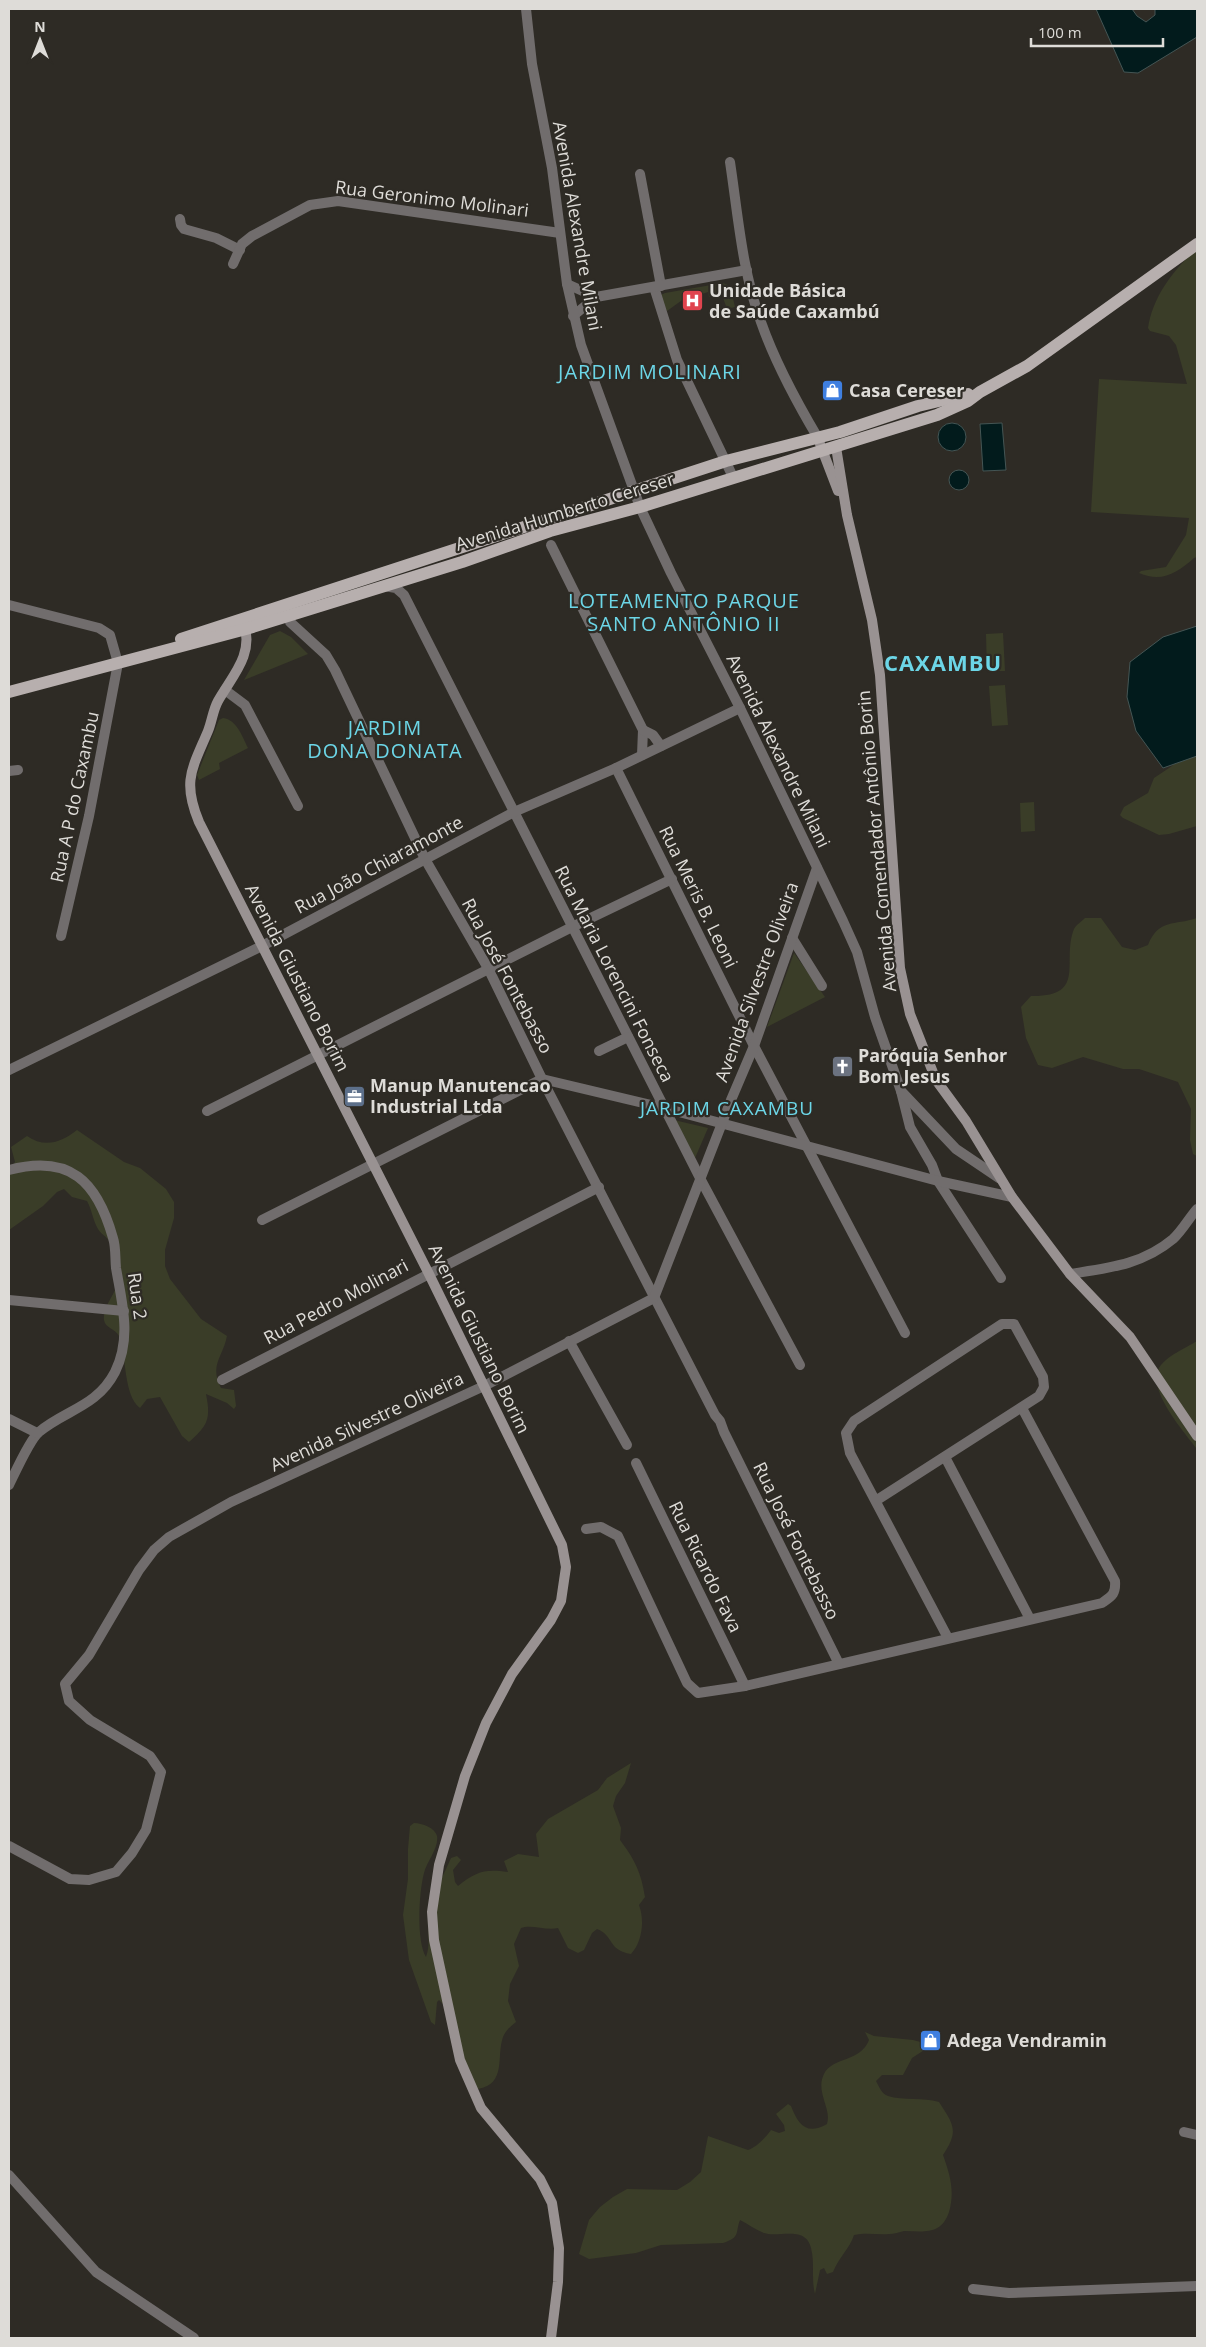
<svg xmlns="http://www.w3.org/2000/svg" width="1206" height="2347" viewBox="0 0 1206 2347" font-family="'Open Sans',sans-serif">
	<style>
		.green { fill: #3a3d28 }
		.water { fill: #021b1c; stroke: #445554 }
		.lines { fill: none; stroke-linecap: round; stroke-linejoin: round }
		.minor { stroke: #716d6d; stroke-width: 10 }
		.tertiary { stroke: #716d6d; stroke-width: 10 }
		.secondary { stroke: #999292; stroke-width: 10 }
		.primary { stroke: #b7afae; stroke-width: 12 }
		.labels { text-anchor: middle; stroke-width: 4.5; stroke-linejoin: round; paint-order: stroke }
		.street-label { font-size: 18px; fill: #dedcd8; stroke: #2e2b25 }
		.poi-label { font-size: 18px; font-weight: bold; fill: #dedcd8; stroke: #2e2b25; text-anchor: start }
		.neighbourhood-label { font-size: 19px; letter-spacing: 1px; fill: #6cd6e7; stroke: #2e2b25 }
		.quarter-label { font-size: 20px; letter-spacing: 1px; fill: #6cd6e7; stroke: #2e2b25 }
		.district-label { font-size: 22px; font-weight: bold; letter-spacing: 1px; fill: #6cd6e7; stroke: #2e2b25 }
	</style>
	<rect width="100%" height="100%" fill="#2e2b25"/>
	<g class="green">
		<path d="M 1197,248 L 1197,557 L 1194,558 C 1177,573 1162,583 1139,573 L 1141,571 L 1166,567 L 1186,535 L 1189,518 L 1091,512 L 1099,379 L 1187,384 L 1176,345 L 1169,336 L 1150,331 L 1148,328 C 1153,295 1174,270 1197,248 Z"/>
		<polygon points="723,283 730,286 735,307 727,309 721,292 709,297 708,292 702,294 699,292 688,302 685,298 667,311 661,299 661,295 665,293"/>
		<polygon points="280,631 291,637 308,654 244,680 270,635"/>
		<polygon points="1003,633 1005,671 987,671 986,634"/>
		<polygon points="1005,685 1008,725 992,726 989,686"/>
		<path d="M 223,718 C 237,720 242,736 248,748 L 219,763 L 220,769 L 199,780 L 197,775 L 219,720 Z"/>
		<polygon points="1197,748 1197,826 1169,834 1159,835 1123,818 1120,815 1124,807 1148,793 1154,778 1172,766 1186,750"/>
		<polygon points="1034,802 1035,831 1021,832 1020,803"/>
		<path d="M 1085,918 L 1101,918 L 1122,947 L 1135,950 L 1148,945 C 1159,918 1174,926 1197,918 L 1197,1156 L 1193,1154 L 1190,1140 L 1191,1109 L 1178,1082 L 1139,1069 L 1123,1069 L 1083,1057 L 1052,1068 L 1038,1065 L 1026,1038 L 1021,1007 L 1031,996 C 1088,997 1061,961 1074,929 C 1076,925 1082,921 1085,918 Z"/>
		<polygon points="794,953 825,997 767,1027"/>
		<polygon points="674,1120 708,1128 695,1158"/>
		<path d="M 77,1130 L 124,1162 L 140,1168 L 166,1189 L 174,1202 L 174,1218 L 165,1250 L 165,1266 L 170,1279 L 201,1319 L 227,1336 C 223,1357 209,1365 221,1388 L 234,1390 L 236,1406 L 234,1409 L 227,1403 L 206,1394 C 211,1419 208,1425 189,1442 L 182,1436 L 160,1397 L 147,1399 L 140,1408 C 123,1395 127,1356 119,1336 C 116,1329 105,1328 104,1320 C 102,1307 116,1294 118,1281 C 119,1275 112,1246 109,1241 C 106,1236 101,1234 98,1229 C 93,1221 92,1210 87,1201 L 72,1197 L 64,1189 L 57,1192 L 43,1206 L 9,1230 L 9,1170 L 15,1162 L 11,1147 L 27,1136 C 44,1148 61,1143 77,1130 Z"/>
		<path d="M 1197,1341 L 1197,1449 C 1185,1433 1146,1389 1159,1368 C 1166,1356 1186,1348 1197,1341 Z"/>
		<path d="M 631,1763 L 625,1783 L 616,1796 L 613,1806 L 621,1828 L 620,1840 C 635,1860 641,1872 645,1897 L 639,1905 C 645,1921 642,1942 631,1954 C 607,1950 614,1935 597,1929 L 592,1933 L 584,1950 L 578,1953 L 568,1948 L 558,1928 C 546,1931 532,1924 521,1928 L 514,1944 L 519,1966 L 510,1984 L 508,2001 L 516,2022 C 511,2026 506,2030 503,2037 C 496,2056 507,2084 478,2089 L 467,2080 L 443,2004 L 439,2000 L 437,2002 L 435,2025 L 431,2022 L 409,1960 L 403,1915 L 408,1879 L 408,1849 L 410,1826 L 414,1823 C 422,1823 435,1828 437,1836 C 439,1848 427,1861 424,1873 C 419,1892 416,1940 426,1957 C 432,1940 425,1926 430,1908 C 435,1891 444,1874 451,1858 L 457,1856 L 461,1860 L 453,1870 L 455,1882 L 458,1886 C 477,1871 485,1869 508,1872 L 504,1861 L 518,1854 L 539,1857 L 536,1834 L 548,1819 L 598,1790 L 607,1778 Z"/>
		<path d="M 865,2032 L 874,2036 L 913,2040 L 932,2045 L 912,2058 L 903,2075 L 882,2075 L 876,2081 C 879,2087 882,2094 888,2096 C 903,2101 923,2097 939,2102 C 954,2125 959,2131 943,2155 C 950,2175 955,2191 949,2212 C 941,2236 923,2231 904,2231 C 899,2232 894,2234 889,2234 C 877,2235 866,2232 854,2235 C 850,2248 839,2257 833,2272 L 827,2274 L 824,2268 L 820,2270 L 815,2294 C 811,2279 815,2263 811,2248 C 806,2225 778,2238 764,2233 C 756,2230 748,2224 740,2220 C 735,2233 741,2237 723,2243 L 661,2245 L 636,2253 L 589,2259 L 579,2254 L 589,2220 L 600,2207 L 613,2197 L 627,2189 L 677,2190 L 690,2182 L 701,2172 L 708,2136 L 748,2150 C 757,2147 766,2137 771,2130 L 779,2133 L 785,2131 L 784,2125 L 776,2114 L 788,2104 L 791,2106 C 798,2124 806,2136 827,2124 C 832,2108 815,2092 824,2074 C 832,2057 861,2062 869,2040 Z"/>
	</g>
	<g class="water">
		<polygon points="1096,9 1132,9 1137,16 1146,22 1155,15 1155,9 1197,9 1197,37 1138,73 1124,72"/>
		<circle cx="952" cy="437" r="14"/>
		<polygon points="1002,423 1006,470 983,471 980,424"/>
		<circle cx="959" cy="480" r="10"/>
		<polygon points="1197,626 1197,756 1163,768 1136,731 1127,697 1130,662 1163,637"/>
	</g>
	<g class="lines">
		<g class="minor">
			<path d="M 730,162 C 738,215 742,271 761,322 C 775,362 796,401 818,438"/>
			<polyline points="640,174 661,286"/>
			<polyline points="180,219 181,225 184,229 216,238 240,250"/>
			<polyline points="233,264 242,244 252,236 310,205 338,201 560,233"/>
			<polyline points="567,284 596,297"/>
			<polyline points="654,287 677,360 733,477"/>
			<polyline points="573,316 596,297 747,270"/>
			<polyline points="551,545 643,730 642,755"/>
			<polyline points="384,586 396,588 404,595 701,1180 800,1365"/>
			<polyline points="292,611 289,615 290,622 326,655 335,670 425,859 489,970 542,1079 715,1415 720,1421 724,1432 839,1664"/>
			<polyline points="225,690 245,705 298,806"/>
			<polyline points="643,730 653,735 661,746"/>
			<polyline points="616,768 754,1046 905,1333"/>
			<polyline points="9,771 18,770"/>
			<polyline points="61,936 89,816 118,663"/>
			<polyline points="792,938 822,986"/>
			<polyline points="599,1051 628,1037"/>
			<polyline points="9,1070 262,946 514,812 616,768 740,708"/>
			<polyline points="901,1091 910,1127 932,1165 938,1181 1001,1278"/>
			<polyline points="207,1111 572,927 672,879"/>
			<path d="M 9,1170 C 70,1154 97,1181 113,1238 C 116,1247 115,1258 116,1268 C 122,1303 132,1338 115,1372 C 97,1407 65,1410 39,1432 C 30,1439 15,1473 9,1485"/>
			<polyline points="262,1220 542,1079 664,1108 938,1181 1012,1197"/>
			<path d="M 1070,1274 C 1108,1268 1142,1265 1173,1239 C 1182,1231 1189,1218 1197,1209"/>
			<polyline points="9,1300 124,1311"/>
			<polyline points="569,1341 627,1445"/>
			<polyline points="222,1380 599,1187"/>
			<polyline points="9,1419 37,1433"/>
			<polyline points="945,1457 1030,1619"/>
			<polyline points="636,1463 745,1686"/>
			<polyline points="877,1500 1039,1396 1044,1387 1043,1377 1014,1324 1002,1324 854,1421 846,1433 850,1453 948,1638"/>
			<path d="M 586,1529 L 601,1527 L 618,1536 L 687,1683 L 698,1693 L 745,1686 L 1102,1603 C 1112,1596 1116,1594 1115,1581 L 1022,1408"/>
			<polyline points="9,1846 70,1879 89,1880 116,1872 132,1853 146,1830 161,1772 150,1756 90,1720 69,1701 65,1684 89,1655 139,1570 154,1550 169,1537 231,1502 484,1386 654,1298 731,1100 754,1046 817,868"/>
			<polyline points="1184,2132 1197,2135"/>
			<polyline points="973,2289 1009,2293 1197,2286"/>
		</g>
		<g class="tertiary">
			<polyline points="526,9 532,64 552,168 567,284 581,345 640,507 671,573 740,708 843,921 857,952 875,1017 901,1091 956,1149 999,1178"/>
			<polyline points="9,605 99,628 110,635 118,663"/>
			<polyline points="9,2175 96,2272 194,2338"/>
		</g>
		<g class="secondary">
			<polyline points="820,444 838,491"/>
			<polyline points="836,447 847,515 872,620 880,675 900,968 910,1014 936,1080 966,1121 1012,1197 1070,1274 1130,1337 1197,1436"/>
			<path d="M 244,624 C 254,655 232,676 218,701 C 213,710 212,721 208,731 C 192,769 182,781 199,822 L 428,1272 L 562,1545 L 566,1567 L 561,1601 L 551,1620 L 512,1674 L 486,1723 L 465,1776 L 439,1865 L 432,1912 L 434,1940 L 460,2060 L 481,2108 L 540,2179 L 552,2203 L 559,2248 L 558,2282 L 551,2338"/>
		</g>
		<g class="primary">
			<polyline points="181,639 726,461 840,432 918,406 968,394"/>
			<polyline points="9,692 246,629 462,562 550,531 640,507 937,415 968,401 980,392 1027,366 1197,244"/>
		</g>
	</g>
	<defs>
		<symbol id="hospital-square" viewBox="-11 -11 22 22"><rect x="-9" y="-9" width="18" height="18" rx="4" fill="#e0444e" stroke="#2e2b25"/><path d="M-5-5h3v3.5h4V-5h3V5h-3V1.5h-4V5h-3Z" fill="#fff"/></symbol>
		<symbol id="shop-square" viewBox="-11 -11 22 22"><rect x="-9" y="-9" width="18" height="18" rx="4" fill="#3f7fe0" stroke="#2e2b25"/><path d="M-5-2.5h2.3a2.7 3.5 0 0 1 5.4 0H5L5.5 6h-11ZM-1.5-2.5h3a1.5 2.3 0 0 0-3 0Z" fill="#fff"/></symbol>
		<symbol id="church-square" viewBox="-11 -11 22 22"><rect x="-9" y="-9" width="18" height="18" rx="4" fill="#6b7280" stroke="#2e2b25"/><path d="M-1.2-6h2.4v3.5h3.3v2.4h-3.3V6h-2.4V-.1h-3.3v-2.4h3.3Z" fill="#fff"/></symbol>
		<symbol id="office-square" viewBox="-11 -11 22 22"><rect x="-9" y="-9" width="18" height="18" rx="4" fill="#5c6f8a" stroke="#2e2b25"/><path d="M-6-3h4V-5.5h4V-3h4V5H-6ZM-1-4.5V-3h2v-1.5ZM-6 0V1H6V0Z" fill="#fff"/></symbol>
	</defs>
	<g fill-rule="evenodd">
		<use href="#hospital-square" x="680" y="288" width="25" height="25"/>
		<use href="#shop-square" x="820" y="378" width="25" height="25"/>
		<use href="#church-square" x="830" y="1054" width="25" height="25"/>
		<use href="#office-square" x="342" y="1084" width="25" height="25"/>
		<use href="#shop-square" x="918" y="2028" width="25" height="25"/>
	</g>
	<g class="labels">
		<g class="street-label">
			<text transform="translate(432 199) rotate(7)" y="6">Rua Geronimo Molinari</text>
			<text transform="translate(577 226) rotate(80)" y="6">Avenida Alexandre Milani</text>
			<text transform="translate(565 512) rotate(-17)" y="6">Avenida Humberto Cereser</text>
			<text transform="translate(778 751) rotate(64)" y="6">Avenida Alexandre Milani</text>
			<text transform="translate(75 797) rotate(-78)" y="6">Rua A P do Caxambu</text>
			<text transform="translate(877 841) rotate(-95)" y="6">Avenida Comendador Antônio Borin</text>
			<text transform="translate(379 865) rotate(-28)" y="6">Rua João Chiaramonte</text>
			<text transform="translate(698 897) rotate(64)" y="6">Rua Meris B. Leoni</text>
			<text transform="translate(614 974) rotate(63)" y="6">Rua Maria Lorencini Fonseca</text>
			<text transform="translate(507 976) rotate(62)" y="6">Rua José Fontebasso</text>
			<text transform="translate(297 978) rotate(63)" y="6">Avenida Giustiano Borim</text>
			<text transform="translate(757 982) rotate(-70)" y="6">Avenida Silvestre Oliveira</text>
			<text transform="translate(137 1296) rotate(82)" y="6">Rua 2</text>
			<text transform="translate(336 1302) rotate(-28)" y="6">Rua Pedro Molinari</text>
			<text transform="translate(479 1339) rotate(64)" y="6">Avenida Giustiano Borim</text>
			<text transform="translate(367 1422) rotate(-25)" y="6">Avenida Silvestre Oliveira</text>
			<text transform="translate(796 1541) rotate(64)" y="6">Rua José Fontebasso</text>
			<text transform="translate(705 1567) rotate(64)" y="6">Rua Ricardo Fava</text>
		</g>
		<g class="poi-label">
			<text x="709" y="297">Unidade Básica<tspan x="709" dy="21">de Saúde Caxambú</tspan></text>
			<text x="849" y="397">Casa Cereser</text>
			<text x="858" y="1062">Paróquia Senhor<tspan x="858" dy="21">Bom Jesus</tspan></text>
			<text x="370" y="1092">Manup Manutencao<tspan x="370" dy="21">Industrial Ltda</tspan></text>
			<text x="947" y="2047">Adega Vendramin</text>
		</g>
		<g class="neighbourhood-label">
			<text x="727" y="1115">JARDIM CAXAMBU</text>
		</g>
		<g class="quarter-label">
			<text x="650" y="379">JARDIM MOLINARI</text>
			<text x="684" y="608">LOTEAMENTO PARQUE<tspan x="684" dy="23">SANTO ANTÔNIO II</tspan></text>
			<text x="385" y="735">JARDIM<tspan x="385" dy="23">DONA DONATA</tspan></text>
		</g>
		<g class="district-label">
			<text x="943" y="671">CAXAMBU</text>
		</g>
	</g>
	<rect width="1206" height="2347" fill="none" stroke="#dedcd8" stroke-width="20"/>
	<g transform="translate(40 40)" stroke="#2e2b25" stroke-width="4" paint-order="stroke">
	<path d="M0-4L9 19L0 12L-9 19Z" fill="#dedcd8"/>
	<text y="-8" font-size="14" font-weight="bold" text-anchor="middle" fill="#dedcd8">N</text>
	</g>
	<path d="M1031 38v8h132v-8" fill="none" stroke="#dedcd8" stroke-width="2.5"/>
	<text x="1038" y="38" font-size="15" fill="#dedcd8" stroke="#2e2b25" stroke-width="4" paint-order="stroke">100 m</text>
</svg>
